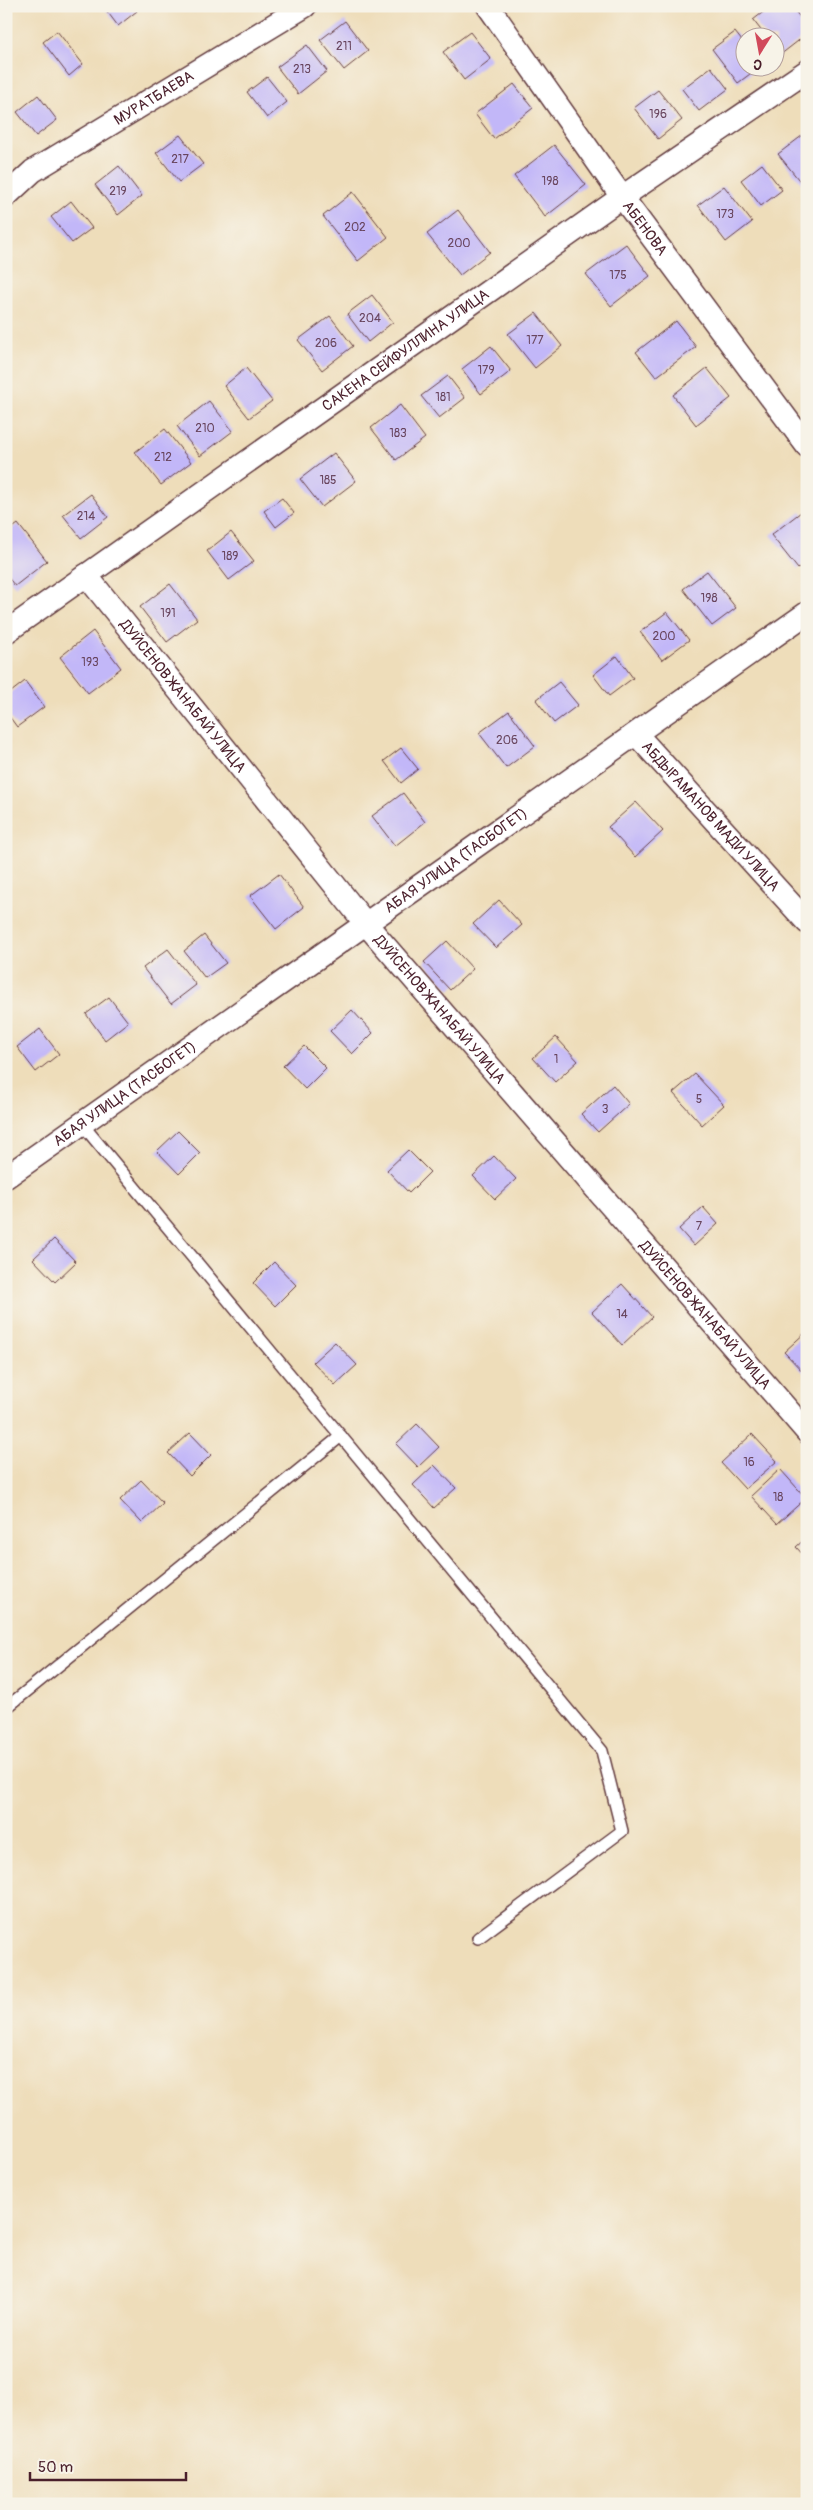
<svg xmlns="http://www.w3.org/2000/svg" width="813" height="2510" viewBox="0 0 813 2510" font-family="Pangolin,sans-serif">
	<style>
		.building { fill: #c2b7f8 }
		.lines { fill: none; stroke-linecap: round; stroke-linejoin: round }
		.lane-casing { stroke: #633c40; stroke-width: 14 }
		.street-casing { stroke: #633c40; stroke-width: 25 }
		.lane { stroke: #fff; stroke-width: 11 }
		.street { stroke: #fff; stroke-width: 22 }
		.labels { text-anchor: middle; dominant-baseline: central; stroke-width: 4.5; stroke-linejoin: round; paint-order: stroke }
		.number-label { font-size: 12px; fill: #68455e }
		.street-label { font-size: 15px; fill: #4a1f2b; stroke: #f7f3e8 }
	</style>
	<rect width="100%" height="100%" fill="#f7f3e8"/>
	<filter id="ink" filterUnits="userSpaceOnUse"><feTurbulence type="fractalNoise" baseFrequency=".02" numOctaves="2"/><feDisplacementMap in="SourceGraphic" scale="10" xChannelSelector="R" yChannelSelector="G"/><feConvolveMatrix kernelMatrix="1 2 1 2 8 2 1 2 1" color-interpolation-filters="sRGB"/></filter>
	<filter id="wash" filterUnits="userSpaceOnUse"><feTurbulence type="fractalNoise" baseFrequency=".0096" numOctaves="4" result="noise"/><feDisplacementMap in="SourceGraphic" scale="20" xChannelSelector="R" yChannelSelector="G"/><feGaussianBlur stdDeviation="1.12" result="paint"/><feColorMatrix in="noise" values="0 0 0 0 0 0 0 0 0 0 0 0 0 0 0 0 0 1.4 0 .05"/><feComposite in="paint" operator="in"/></filter>
	<g filter="url(#wash)">
		<rect width="100%" height="100%" fill="#eeddba"/>
		<g id="blocks">
			<!-- building -->
			<g class="building">
				<path d="M103,6h30l4,5 -19,15z"/>
				<path d="M771,6h20l16,20v8l-27,21 -4,-6v-11h-9l-14,-18z"/>
				<path d="M345,21l23,30 -24,19 -24,-30z"/>
				<path d="M57,31l26,33 -14,12 -26,-34z"/>
				<path d="M470,32l21,27 -27,21 -21,-28z"/>
				<path d="M735,32l11,14v22h12l-20,15 -26,-34z"/>
				<path d="M307,45l20,26 -29,23 -21,-27z"/>
				<path d="M711,67l17,22 -29,22 -17,-22z"/>
				<path d="M267,77l20,25 -20,16 -20,-26z"/>
				<path d="M514,84l19,24 -39,31 -19,-25z"/>
				<path d="M658,90l24,30 -24,19 -24,-31z"/>
				<path d="M38,95l19,25 -21,16 -19,-24z"/>
				<path d="M807,132v58l-29,-36z"/>
				<path d="M180,135l23,29 -24,18 -23,-29z"/>
				<path d="M554,145l32,40 -41,32 -31,-41z"/>
				<path d="M762,164l20,26 -21,16 -20,-26z"/>
				<path d="M119,166l23,30 -24,19 -23,-30z"/>
				<path d="M724,186l28,36 -26,20 -28,-37z"/>
				<path d="M353,192l35,45 -30,24 -35,-45z"/>
				<path d="M71,201l21,27 -20,15 -21,-26z"/>
				<path d="M458,210l32,42 -30,23 -33,-41z"/>
				<path d="M626,244l24,32 -39,30 -25,-32z"/>
				<path d="M372,295l21,27 -25,20 -21,-28z"/>
				<path d="M536,313l26,33 -27,22 -27,-34z"/>
				<path d="M330,316l23,30 -31,24 -24,-30z"/>
				<path d="M676,321l20,26 -40,30 -20,-25z"/>
				<path d="M491,346l20,25 -30,23 -19,-25z"/>
				<path d="M246,368l26,33 -23,17 -25,-32z"/>
				<path d="M707,368l24,30 -35,27 -23,-30z"/>
				<path d="M448,376l17,22 -26,20 -18,-22z"/>
				<path d="M209,401l24,30 -33,25 -23,-30z"/>
				<path d="M400,405l25,33 -29,22 -25,-32z"/>
				<path d="M165,429l26,33 -30,23 -26,-33z"/>
				<path d="M334,453l22,28 -34,26 -22,-28z"/>
				<path d="M91,494l17,23 -27,21 -18,-23z"/>
				<path d="M282,498l12,15 -18,14 -12,-16z"/>
				<path d="M801,512l6,7v43l-9,7 -27,-34z"/>
				<path d="M18,524l29,37 -32,25 -9,-11v-42z"/>
				<path d="M231,532l23,29 -25,19 -22,-29z"/>
				<path d="M707,571l29,37 -24,18 -29,-37z"/>
				<path d="M170,584l27,35 -30,23 -27,-35z"/>
				<path d="M667,612l22,28 -27,20 -22,-28z"/>
				<path d="M93,631l28,37 -33,25 -28,-36z"/>
				<path d="M617,656l16,22 -24,18 -16,-21z"/>
				<path d="M25,681l19,26 -27,20 -11,-15v-16z"/>
				<path d="M559,682l19,23 -24,18 -18,-23z"/>
				<path d="M509,711l26,35 -29,22 -27,-35z"/>
				<path d="M401,748l17,21 -17,14 -17,-22z"/>
				<path d="M403,793l22,29 -30,24 -23,-30z"/>
				<path d="M636,802l27,29 -28,26 -27,-30z"/>
				<path d="M279,874l25,33 -28,22 -26,-33z"/>
				<path d="M499,900l23,25 -26,23 -23,-24z"/>
				<path d="M204,935l22,28 -21,15 -21,-27z"/>
				<path d="M447,941l26,28 -23,21 -26,-28z"/>
				<path d="M168,949l28,36 -25,19 -28,-36z"/>
				<path d="M109,997l19,25 -23,18 -19,-26z"/>
				<path d="M352,1010l21,23 -21,21 -22,-23z"/>
				<path d="M40,1029l19,25 -23,18 -19,-25z"/>
				<path d="M556,1037l22,24 -23,21 -22,-24z"/>
				<path d="M304,1046l22,22 -21,21 -22,-23z"/>
				<path d="M695,1074l29,31 -22,20 -29,-32z"/>
				<path d="M613,1085l16,19 -31,28 -17,-18z"/>
				<path d="M178,1131l22,22 -21,21 -22,-23z"/>
				<path d="M408,1150l22,22 -21,21 -22,-23z"/>
				<path d="M494,1156l22,23 -21,20 -22,-23z"/>
				<path d="M703,1207l15,17 -24,22 -15,-17z"/>
				<path d="M54,1239l22,23 -21,20 -22,-23z"/>
				<path d="M274,1262l22,23 -21,21 -22,-23z"/>
				<path d="M622,1284l30,33 -30,28 -30,-33z"/>
				<path d="M807,1331v45l-23,-24z"/>
				<path d="M335,1342l22,23 -22,20 -22,-23z"/>
				<path d="M417,1424l22,23 -21,20 -22,-23z"/>
				<path d="M190,1433l21,22 -21,21 -22,-23z"/>
				<path d="M752,1434l25,27 -32,28 -24,-26z"/>
				<path d="M434,1465l22,23 -22,20 -21,-23z"/>
				<path d="M780,1469l26,29 -29,26 -26,-28z"/>
				<path d="M141,1480l22,23 -21,20 -22,-23z"/>
				<path d="M807,1537v22l-11,-12z"/>
			</g>
		</g>
	</g>
	<g filter="url(#ink)">
		<use href="#blocks" fill-opacity="0" stroke="#633c40" stroke-width="1"/>
		<g class="lines">
			<!-- lane casing -->
			<g class="lane-casing">
				<g id="lane">
					<path d="M82,1124l520,627 20,80 -144,107"/>
					<path d="M6,1708l335,-272"/>
				</g>
			</g>
			<!-- street casing -->
			<g class="street-casing">
				<g id="street">
					<path id="s1" d="M488,6l134,191 185,249"/>
					<path id="s2" d="M6,196l27,-25 272,-165"/>
					<path id="s3" d="M86,575l280,349 441,508"/>
					<path id="s4" d="M6,632l616,-435 185,-126"/>
					<path id="s5" d="M636,734l171,188"/>
					<path id="s6" d="M6,1177l801,-564"/>
				</g>
			</g>
			<!-- lane -->
			<use href="#lane" class="lane"/>
			<!-- street -->
			<use href="#street" class="street"/>
		</g>
	</g>
	<g class="labels">
		<!-- number labels -->
		<g class="number-label">
			<text x="344" y="46">211</text>
			<text x="302" y="69">213</text>
			<text x="658" y="114">196</text>
			<text x="180" y="159">217</text>
			<text x="550" y="181">198</text>
			<text x="118" y="191">219</text>
			<text x="725" y="214">173</text>
			<text x="355" y="227">202</text>
			<text x="459" y="243">200</text>
			<text x="618" y="275">175</text>
			<text x="370" y="318">204</text>
			<text x="535" y="340">177</text>
			<text x="326" y="343">206</text>
			<text x="486" y="370">179</text>
			<text x="443" y="397">181</text>
			<text x="205" y="428">210</text>
			<text x="398" y="433">183</text>
			<text x="163" y="457">212</text>
			<text x="328" y="480">185</text>
			<text x="86" y="516">214</text>
			<text x="230" y="556">189</text>
			<text x="709" y="598">198</text>
			<text x="168" y="613">191</text>
			<text x="664" y="636">200</text>
			<text x="90" y="662">193</text>
			<text x="507" y="740">206</text>
			<text x="556" y="1059">1</text>
			<text x="699" y="1099">5</text>
			<text x="605" y="1109">3</text>
			<text x="699" y="1226">7</text>
			<text x="622" y="1314">14</text>
			<text x="749" y="1462">16</text>
			<text x="778" y="1497">18</text>
		</g>
		<!-- street labels -->
		<g class="street-label">
			<text stroke="none"><textPath href="#s2" startOffset="178">МУРАТБАЕВА</textPath></text>
			<text stroke="none"><textPath href="#s1" startOffset="272">АБЕНОВА</textPath></text>
			<text stroke="none"><textPath href="#s4" startOffset="489">САКЕНА СЕЙФУЛЛИНА УЛИЦА</textPath></text>
			<text stroke="none"><textPath href="#s3" startOffset="155">ДУЙСЕНОВ ЖАНАБАЙ УЛИЦА</textPath></text>
			<text stroke="none"><textPath href="#s5" startOffset="111">АБДЫРАМАНОВ МАДИ УЛИЦА</textPath></text>
			<text stroke="none"><textPath href="#s6" startOffset="550">АБАЯ УЛИЦА (ТАСБОГЕТ)</textPath></text>
			<text stroke="none"><textPath href="#s3" startOffset="560">ДУЙСЕНОВ ЖАНАБАЙ УЛИЦА</textPath></text>
			<text stroke="none"><textPath href="#s6" startOffset="145">АБАЯ УЛИЦА (ТАСБОГЕТ)</textPath></text>
			<text stroke="none"><textPath href="#s3" startOffset="965">ДУЙСЕНОВ ЖАНАБАЙ УЛИЦА</textPath></text>
		</g>
	</g>
	<!-- margin -->
	<rect width="813" height="2510" fill="none" stroke="#f7f3e8" stroke-width="25"/>
	<!-- north arrow -->
	<g transform="translate(760 52) rotate(191)"><circle r="24" fill="#f7f3e8" stroke="#b29e9c"/>
	<path d="M0-4L9 19L0 12L-9 19Z" fill="#d1495b"/>
	<text y="-8" font-size="14" font-weight="bold" text-anchor="middle" fill="#4a1f2b">С</text>
	</g>
	<!-- scale -->
	<path d="M30 2472v8h156v-8" fill="none" stroke="#4a1f2b" stroke-width="2.5"/>
	<text x="38" y="2472" font-size="15" fill="#4a1f2b" stroke="#f7f3e8" stroke-width="4" paint-order="stroke">50 m</text>
</svg>
